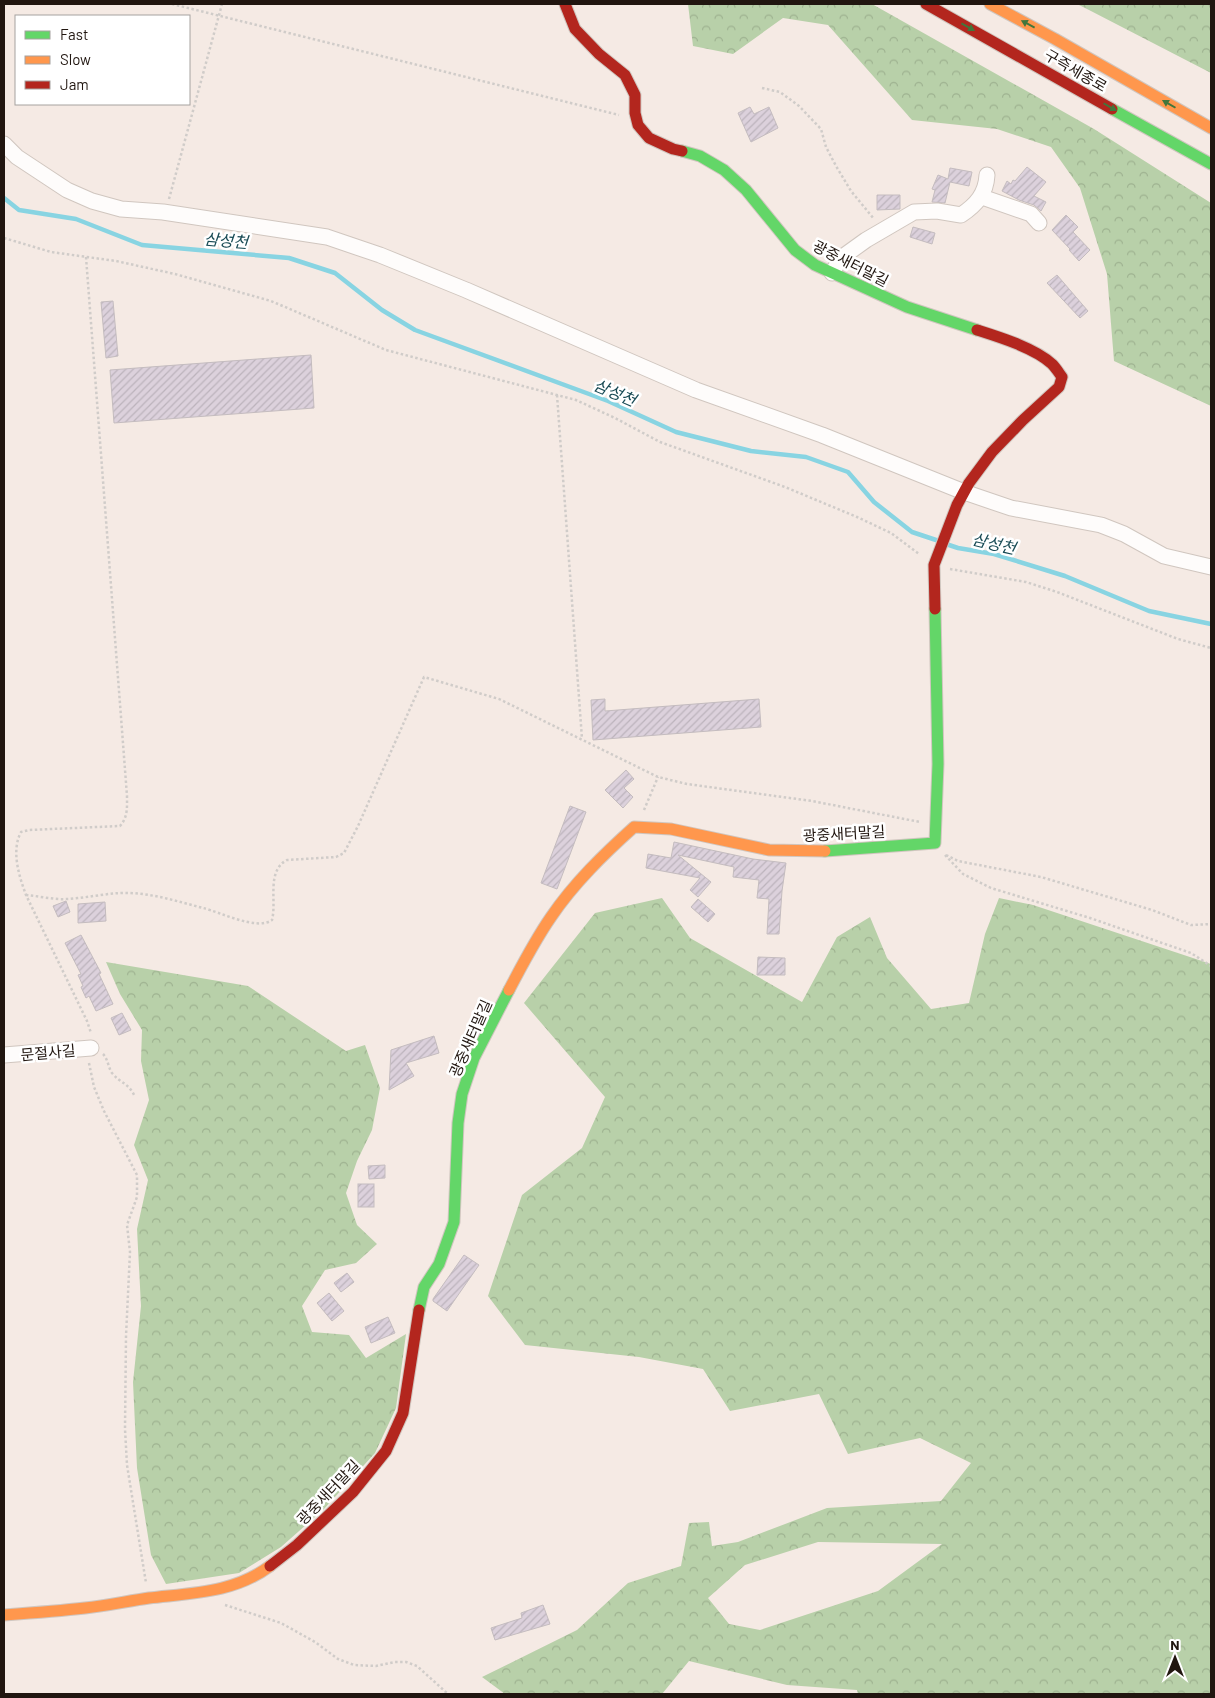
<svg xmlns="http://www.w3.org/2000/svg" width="1215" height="1698" viewBox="0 0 1215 1698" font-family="Barlow,'Noto Sans KR',sans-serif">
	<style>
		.forest { fill: url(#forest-crowns); fill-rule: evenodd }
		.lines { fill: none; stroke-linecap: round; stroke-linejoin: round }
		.stream { stroke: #88d4e2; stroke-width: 4.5 }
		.building { fill: url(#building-hatch); stroke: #c4bcbf }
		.street-casing { stroke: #d0c6bf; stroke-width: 17 }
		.fast-casing { stroke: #d0c6bf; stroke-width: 13 }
		.slow-casing { stroke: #d0c6bf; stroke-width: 13 }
		.jam-casing { stroke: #d0c6bf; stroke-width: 13 }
		.path { stroke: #d0ccc9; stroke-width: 2.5; stroke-dasharray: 2.5 2.5; stroke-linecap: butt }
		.street { stroke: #fefcfb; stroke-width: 15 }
		.fast { stroke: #63d668; stroke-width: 11 }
		.slow { stroke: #ff974d; stroke-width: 11 }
		.jam { stroke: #b3261e; stroke-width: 11 }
		.oneway { fill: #42763c }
		.labels { text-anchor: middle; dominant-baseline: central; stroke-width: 5; stroke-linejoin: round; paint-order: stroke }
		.street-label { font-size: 15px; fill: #211610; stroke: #fff }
		.water-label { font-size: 16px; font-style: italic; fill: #184a54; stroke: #fff }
	</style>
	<defs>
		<pattern id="forest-crowns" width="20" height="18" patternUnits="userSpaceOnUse" patternTransform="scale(1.25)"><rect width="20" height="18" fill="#b8d0a9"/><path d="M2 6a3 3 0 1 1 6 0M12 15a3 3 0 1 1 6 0" fill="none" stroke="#9eb290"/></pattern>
		<pattern id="building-hatch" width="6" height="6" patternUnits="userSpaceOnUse" patternTransform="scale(1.25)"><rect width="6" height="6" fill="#dcd1dc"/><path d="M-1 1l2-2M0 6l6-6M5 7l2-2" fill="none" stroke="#bcb3bc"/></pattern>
	</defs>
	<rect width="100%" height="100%" fill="#f5eae4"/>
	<!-- forest -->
	<g class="forest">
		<path d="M688,4h184l222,125 117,74v203l-97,-45 -7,-87 -27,-86 -29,-41 -54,-18 -85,-9 -84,-95 -45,-7 -50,36 -40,-8z"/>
		<path d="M1077,4h134v69l-122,-63z"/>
		<path d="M662,898l28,40 112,64 35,-65 33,-20 17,41 44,51 38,-6 16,-69 14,-36 34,7 178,59v730h-353l-1,-4 -70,-5 -98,-24 -27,33h-157l-23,-17 95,-47 51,-47 53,-17 8,-43 20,-1 3,24 26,-4 89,-34 114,-7 30,-38 -51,-25 -72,16 -29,-60 -89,17 -27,-42 -64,-12 -114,-12 -37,-49 34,-101 60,-47 23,-51 -81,-94 71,-90zM818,1542l124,2 -64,47 -118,39 -31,-6 -21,-26 37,-33z"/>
		<path d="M106,962l142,24 98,65 19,-6 15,43 -8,42 -15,31 -11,32 11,32 20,19 -21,19 -31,7 -23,36 10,26 37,3 17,23 40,-24 -10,74 -21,45 -51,56 -43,38 -42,26 -73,11 -15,-29 -14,-87 -4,-86 8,-76 -4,-77 11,-49 -14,-35 15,-45 -8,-39 1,-31 -22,-36z"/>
	</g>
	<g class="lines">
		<!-- stream -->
		<g class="stream">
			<path d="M4,198l15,12 57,9 66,26 147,13 46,15 47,37 33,20 193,71 68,31 75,19 55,6 42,15 26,30 38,30 24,8"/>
			<path d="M946,544l12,4 36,6 71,22 84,35 62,13"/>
		</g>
	</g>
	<!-- building -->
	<g class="building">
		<path d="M750,107l4,7 15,-7 9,21 -27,14 -13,-29z"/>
		<path d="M1027,167l19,15 -12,14 12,6 -5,9 -7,-6 -15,-5 -17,-9 5,-10 4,3 2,-4 2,1z"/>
		<path d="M950,168l22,4 -3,14 -19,-4 -5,21 -13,-1 3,-12 -3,-1 6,-14 10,4z"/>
		<path d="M877,195h23v14l-23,1z"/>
		<path d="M1066,215l12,12 -5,5 17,18 -11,11 -10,-11 1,-1 -18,-19z"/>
		<path d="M913,227l22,6 -3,11 -22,-7z"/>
		<path d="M1057,275l31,36 -8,7 -33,-35z"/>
		<path d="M113,301l5,55 -12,2 -5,-56z"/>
		<path d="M311,355l3,53 -200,15 -4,-53z"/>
		<path d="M605,699v12l154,-12 2,28 -168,13 -2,-40z"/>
		<path d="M626,770l8,9 -10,9 9,9 -10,11 -18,-18z"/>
		<path d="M570,806l16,6 -29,77 -16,-6z"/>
		<path d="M674,842l79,17 33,4 -4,28 -3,43h-12l2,-35 -12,-1 2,-18 -26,-3 1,-10 -56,-12 33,27 -13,15 -8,-7 10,-12 -54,-10 2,-14 23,4z"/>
		<path d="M698,899l17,15 -7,8 -17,-15z"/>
		<path d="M66,901l4,11 -12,5 -5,-11z"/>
		<path d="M105,902l1,19 -28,2v-19z"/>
		<path d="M81,935l20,38 -2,1 14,30 -17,7 -7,-15 -3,2 -5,-11 2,-1 -5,-11 3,-1 -16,-31z"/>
		<path d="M758,957l27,1v17h-28z"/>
		<path d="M122,1013l9,17 -12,5 -8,-17z"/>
		<path d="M434,1036l5,17 -33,10 8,13 -25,14 2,-40z"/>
		<path d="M385,1165v13l-16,1 -1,-13z"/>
		<rect x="358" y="1184" width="16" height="23"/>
		<path d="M464,1255l15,10 -32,46 -14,-10v-2z"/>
		<path d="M347,1273l7,9 -13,10 -7,-9z"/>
		<path d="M329,1293l15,18 -12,10 -15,-18z"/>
		<path d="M388,1317l7,16 -24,10 -6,-16z"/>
		<path d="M543,1605l7,19 -55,16 -4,-12 31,-10 -1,-5z"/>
	</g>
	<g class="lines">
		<!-- street casing -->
		<g class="street-casing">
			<g id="street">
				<path d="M4,144l13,13 50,33 25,11 29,8 42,3 164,25 53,18 86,35 230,100 126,45 142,57 47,16 90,17 23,9 40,22 47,11"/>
				<path d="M982,197l49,17 8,9"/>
				<path d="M832,273l9,-15 25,-18 48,-28 23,-1 24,4c15,-10 25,-21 26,-40"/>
				<path d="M4,1055l87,-7"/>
			</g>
		</g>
		<!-- fast casing -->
		<g class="fast-casing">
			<g id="fast">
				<path d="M1112,109l99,55"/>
				<path d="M682,151l18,5 24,14 22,20 49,60 20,15 92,42 70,23"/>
				<path d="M825,851l110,-8 3,-79 -3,-155"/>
				<path d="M419,1310l5,-23 15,-23 15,-42 4,-99 4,-29 12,-36 35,-68"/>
			</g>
		</g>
		<!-- slow casing -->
		<g class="slow-casing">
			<g id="slow">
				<path d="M990,4l65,35 156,89"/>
				<path d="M509,990c13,-25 26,-50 42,-73 23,-34 53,-63 83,-90l37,2 98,21 56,1"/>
				<path d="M4,1615c27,-2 54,-4 81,-7 21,-2 43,-7 64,-10 43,-5 85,-5 121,-32"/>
			</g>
		</g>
		<!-- jam casing -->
		<g class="jam-casing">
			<g id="jam">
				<path d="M565,4l10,25 24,25 26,21 10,20v18l3,12 11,13 24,11 9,2"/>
				<path d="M926,4l186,105"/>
				<path d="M935,609l-1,-44 23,-60 12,-22 23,-31 31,-32 36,-33 3,-10c-3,-4 -6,-9 -10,-13 -17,-16 -53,-27 -75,-34"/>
				<path d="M270,1566l27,-21 56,-53 33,-41 17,-38 16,-103"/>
			</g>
		</g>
		<!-- path -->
		<g class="path">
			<path d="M172,4l447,111"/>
			<path d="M762,88l18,4 19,14 22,23 5,18 10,19 15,25 23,28"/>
			<path d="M169,199l53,-195"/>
			<path d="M4,238l47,14 65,9 59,13 96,27 115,49 190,50 39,18 45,24 125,45 72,30 34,16 28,21"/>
			<path d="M86,257l41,539c0,11 1,21 -7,30l-91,4 -8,2c-10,19 -2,44 5,63l61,126 4,12"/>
			<path d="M557,395l25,344"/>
			<path d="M950,569l76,13 31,10 121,47 33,9"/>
			<path d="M644,810l14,-33"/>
			<path d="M945,855l18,19 28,14 99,30 101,35 20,13"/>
			<path d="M946,855l12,6 83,16 111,33 39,15 20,-1"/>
			<path d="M26,895c13,1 28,5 41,4 18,-1 36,-5 53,-6 29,-1 56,8 83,15 17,4 54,23 69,12 5,-19 -6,-49 15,-60l49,-3 8,-4 14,-27 66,-149 75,22 159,78 29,7 125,17 108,21"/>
			<path d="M103,1054c5,5 5,13 9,19 8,10 17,10 23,24"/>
			<path d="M89,1063l5,24 10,24 33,64v22l-10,28 3,27 -4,84 -1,93 2,36 19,118"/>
			<path d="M225,1605l56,18 34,19 23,17 16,6 22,1 19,-4h11l11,4 31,28"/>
		</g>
		<!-- street -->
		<use href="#street" class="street"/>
		<!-- fast -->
		<use href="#fast" class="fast"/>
		<!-- slow -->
		<use href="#slow" class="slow"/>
		<!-- jam -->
		<use href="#jam" class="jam"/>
	</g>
	<!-- one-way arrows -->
	<defs><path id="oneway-solid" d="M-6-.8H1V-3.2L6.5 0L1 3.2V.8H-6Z" transform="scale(1.25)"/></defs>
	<g class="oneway">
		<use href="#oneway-solid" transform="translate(1028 24) rotate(-152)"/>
		<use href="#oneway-solid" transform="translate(968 27) rotate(29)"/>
		<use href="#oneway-solid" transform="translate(1169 104) rotate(-150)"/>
		<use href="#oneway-solid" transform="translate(1110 107) rotate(30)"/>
	</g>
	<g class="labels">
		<!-- street labels -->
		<g class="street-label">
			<text transform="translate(1076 70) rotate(30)">구즉세종로</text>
			<text transform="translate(851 263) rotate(27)">광중새터말길</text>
			<text transform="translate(844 833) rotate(-3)">광중새터말길</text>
			<text transform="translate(470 1038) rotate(-66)">광중새터말길</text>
			<text transform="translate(48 1052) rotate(-5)">문절사길</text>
			<text transform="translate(328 1492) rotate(-46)">광중새터말길</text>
		</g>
		<!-- water labels -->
		<g class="water-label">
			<text transform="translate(226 240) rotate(5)">삼성천</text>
			<text transform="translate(615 392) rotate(23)">삼성천</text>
			<text transform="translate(994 543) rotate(13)">삼성천</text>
		</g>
	</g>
	<!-- border -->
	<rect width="1215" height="1698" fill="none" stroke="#211610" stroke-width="10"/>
	<!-- legend -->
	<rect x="15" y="15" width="175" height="90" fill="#ffffff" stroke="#a6a29f"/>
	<rect x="25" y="31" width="25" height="8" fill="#63d668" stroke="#a6a29f"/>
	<text x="60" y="40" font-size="15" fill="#211610">Fast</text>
	<rect x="25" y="56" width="25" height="8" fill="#ff974d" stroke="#a6a29f"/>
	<text x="60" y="65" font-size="15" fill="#211610">Slow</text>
	<rect x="25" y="81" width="25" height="8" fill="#b3261e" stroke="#a6a29f"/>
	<text x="60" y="90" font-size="15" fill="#211610">Jam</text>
	<!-- north arrow -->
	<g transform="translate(1175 1658)" stroke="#ffffff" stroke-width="4" paint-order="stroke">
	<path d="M0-4L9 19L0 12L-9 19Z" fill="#211610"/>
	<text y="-8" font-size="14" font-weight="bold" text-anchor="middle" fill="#211610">N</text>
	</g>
</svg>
